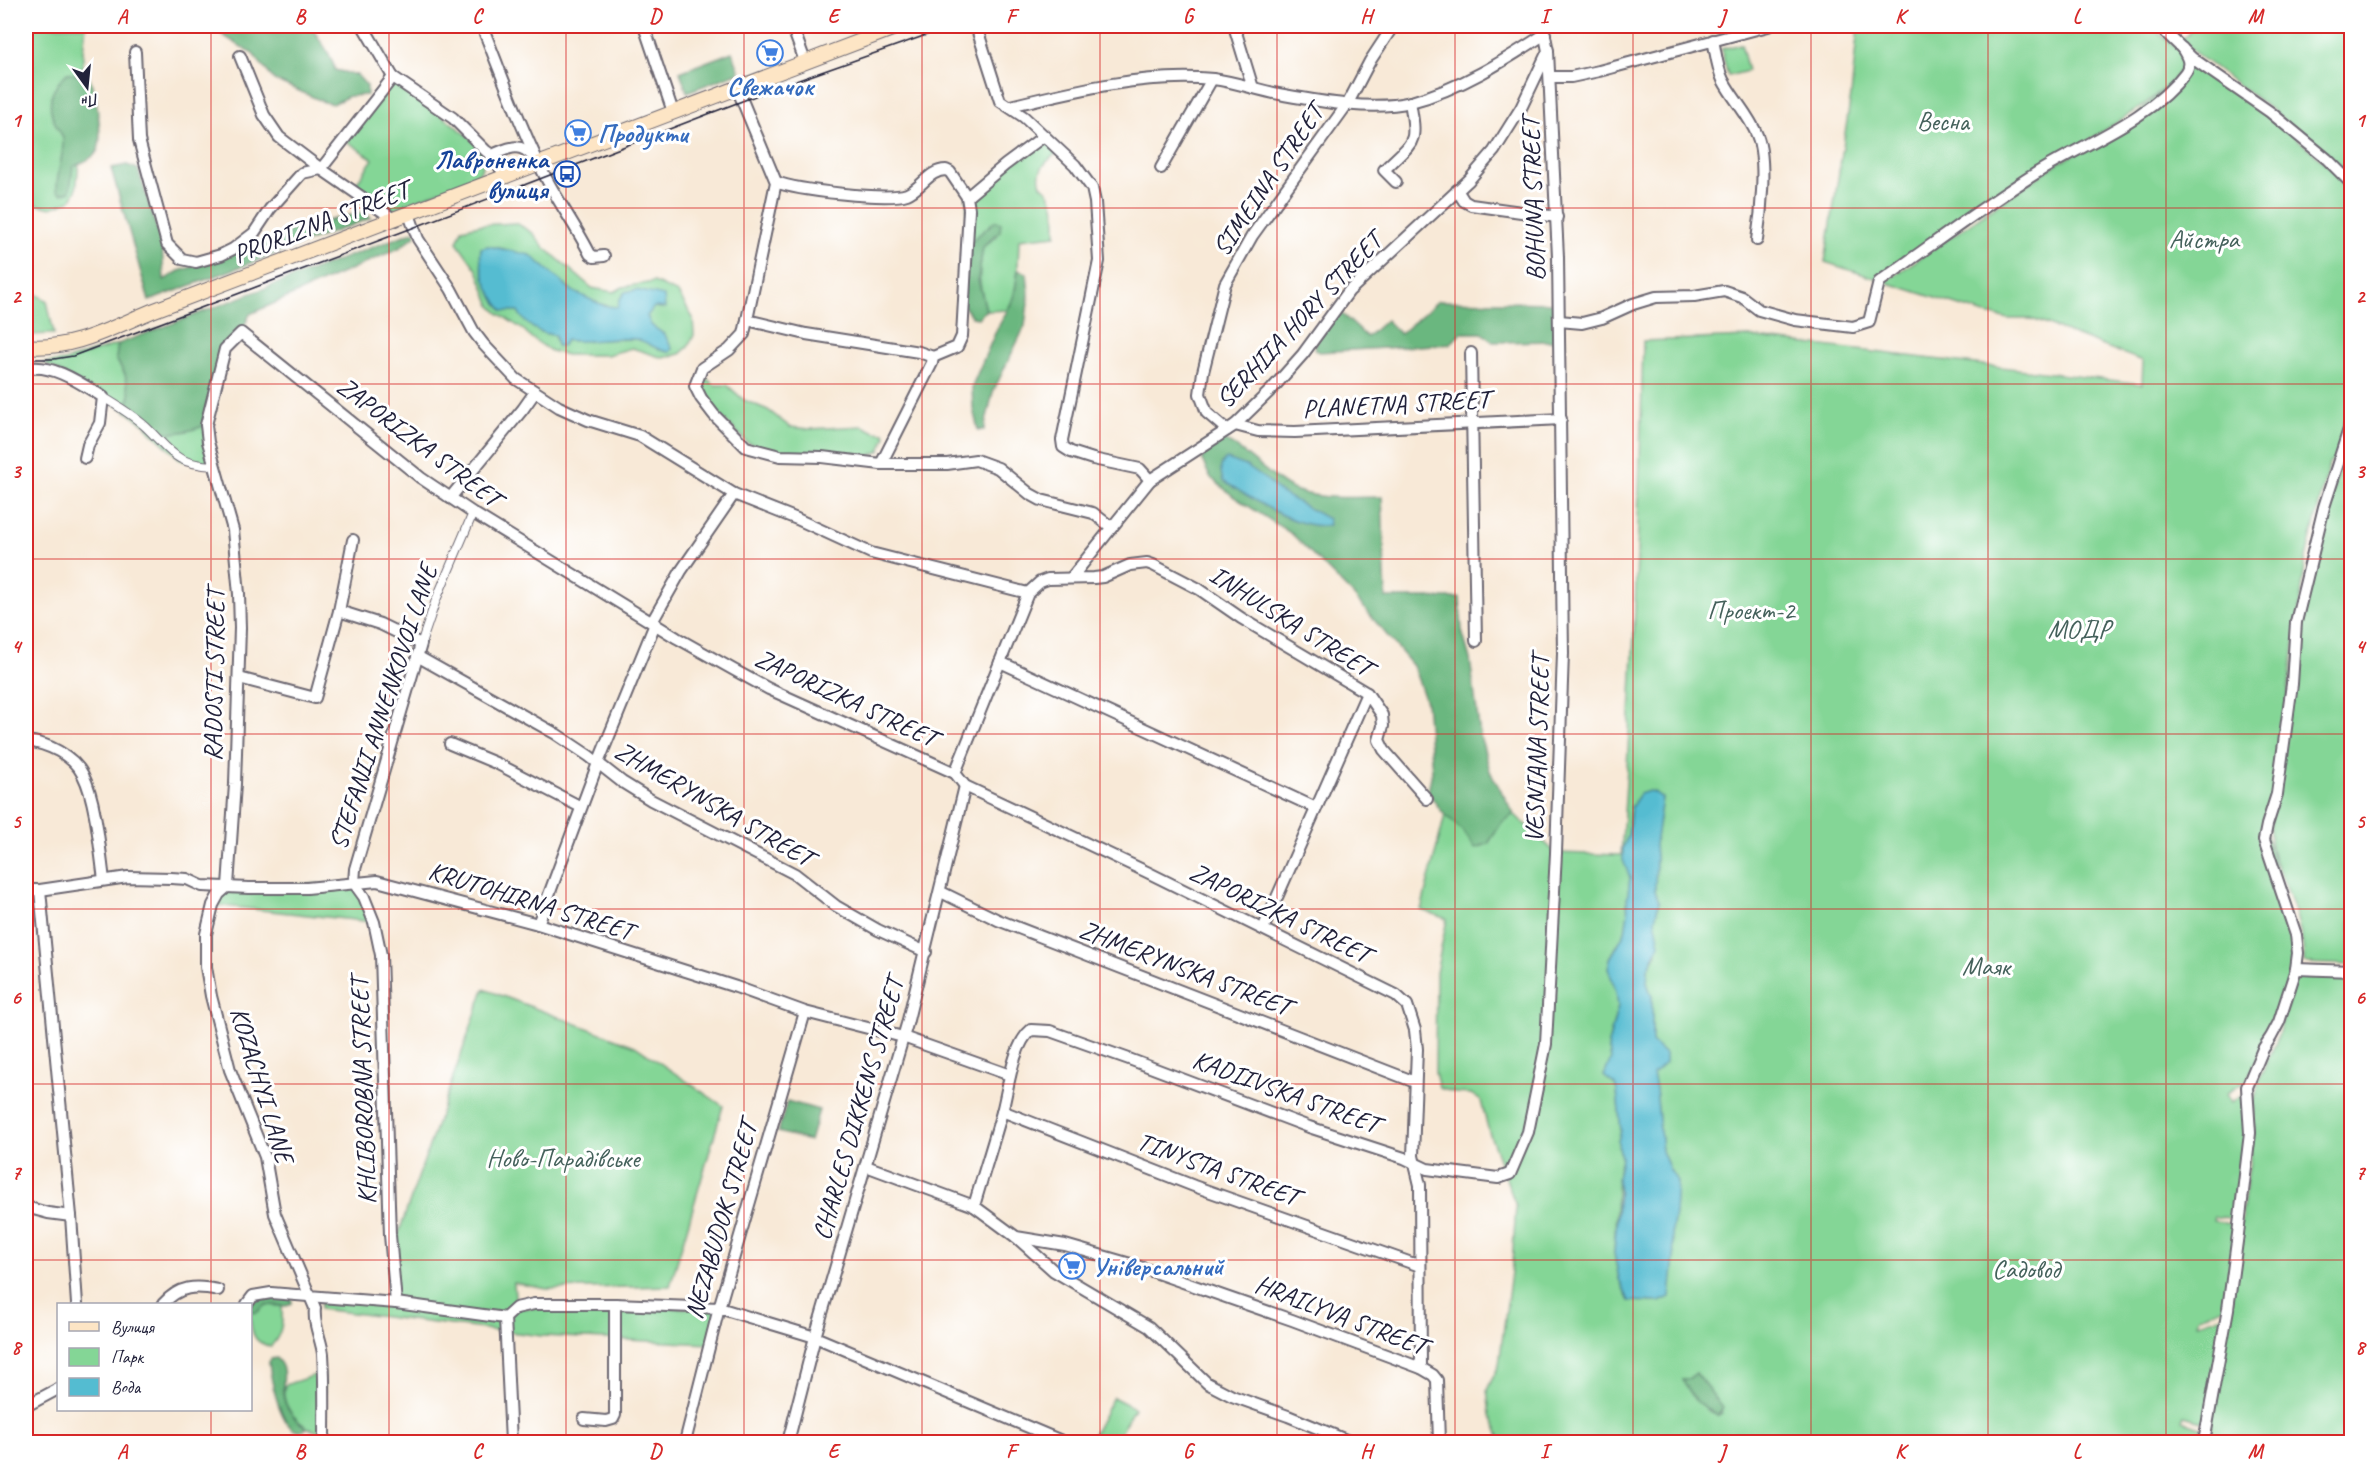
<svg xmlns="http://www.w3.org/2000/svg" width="2377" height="1468" viewBox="0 0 2377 1468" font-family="Caveat,sans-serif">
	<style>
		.green { fill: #84d696; stroke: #537c68; stroke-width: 1.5; fill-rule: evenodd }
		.forest { fill: #6bb77f; stroke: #466c5d; stroke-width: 1.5 }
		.water { fill: #54bcd1; stroke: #3b6f86; stroke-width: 1.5 }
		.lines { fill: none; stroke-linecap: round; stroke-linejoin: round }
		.pedestrian-casing { stroke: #6d6872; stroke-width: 10 }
		.minor-casing { stroke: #6d6872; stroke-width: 14 }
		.secondary-casing { stroke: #6d6872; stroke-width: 16 }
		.pedestrian { stroke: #fff; stroke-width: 8 }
		.minor { stroke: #fff; stroke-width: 10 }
		.secondary { stroke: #fde5c5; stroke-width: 14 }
		.tram { stroke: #22223b; stroke-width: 1.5 }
		.grid { fill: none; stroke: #d62828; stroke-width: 1.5; stroke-opacity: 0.55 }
		.labels { text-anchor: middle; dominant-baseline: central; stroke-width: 6; stroke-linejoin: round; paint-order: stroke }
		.shop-label { font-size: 26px; font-weight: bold; fill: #366cbe; stroke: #fff; text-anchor: start }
		.park-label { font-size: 26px; fill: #44615b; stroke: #fff }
		.transit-label { font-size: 26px; font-weight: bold; fill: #164399; stroke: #fff; text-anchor: end }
		.street-label { font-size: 26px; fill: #22223b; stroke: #fff }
		.neatline { fill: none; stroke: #d62828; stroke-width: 2 }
		.grid-label { font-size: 20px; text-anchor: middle; font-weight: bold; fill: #d62828 }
	</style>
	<rect width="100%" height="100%" fill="#fff"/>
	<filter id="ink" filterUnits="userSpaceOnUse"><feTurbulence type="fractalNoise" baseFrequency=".0167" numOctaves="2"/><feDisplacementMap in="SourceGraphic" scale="12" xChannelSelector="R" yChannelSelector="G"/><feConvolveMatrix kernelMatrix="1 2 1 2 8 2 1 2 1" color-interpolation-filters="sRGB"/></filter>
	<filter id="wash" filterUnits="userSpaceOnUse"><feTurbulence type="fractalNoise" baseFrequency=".008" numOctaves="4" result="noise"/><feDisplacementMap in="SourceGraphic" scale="24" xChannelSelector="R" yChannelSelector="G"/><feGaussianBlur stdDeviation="1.35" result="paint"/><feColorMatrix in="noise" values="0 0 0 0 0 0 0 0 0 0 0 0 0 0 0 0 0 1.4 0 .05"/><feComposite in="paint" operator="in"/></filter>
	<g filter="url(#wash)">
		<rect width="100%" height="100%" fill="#f8e9d7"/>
		<!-- green -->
		<g class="green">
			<path d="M26,26h60l-3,25v67l-7,73 -6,10 -19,7 -25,-6z"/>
			<path d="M1858,26h292l31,26 4,13 -18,21 -22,18 -268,175 -52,-17 26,-167z"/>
			<path d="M2196,26h155v150l-79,-66 -90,-67 1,-5z"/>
			<path d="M1741,44l7,27 -20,5 -7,-27z"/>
			<path d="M2193,62c56,39 111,77 158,126l1,197 -5,43 -10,29 -8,7 -23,94 -32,236 -11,30 30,113 -1,34 -19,54 -27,56 -20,13 5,9 13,-9 3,41 -11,83 -22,-1 -1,4 24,4 -12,82 -27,10 -1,6 27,-8 -19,107 -21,-6 -2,5 21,7 -3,14h-697l-13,-27 -3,-25 12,-25 13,-101 4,-58 -27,-74 -8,-31 -10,-7 -16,-1 -16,-5 -4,-15 1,-100 11,-54 -26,-9 24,-95c13,8 22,20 30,33l27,-26 12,-8 42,39 65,2c13,-171 18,-342 22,-514l106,-4 393,47 1,-23 -111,-42h-23l-27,-6 -97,-31 175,-120 62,-33zM1649,791l5,1 8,6 -7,47 1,13 -1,33 4,11 -4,18 2,33 -9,16 -1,14 5,14v45l13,12 -12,20 3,15 6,62 8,19 7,11 -2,32 -3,19 2,25 -4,39 -11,6 -30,-1 -10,-22 -5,-26 4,-83 3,-12 -3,-17 3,-10 -4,-40 -1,-6 -12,-9 7,-17 -3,-15 10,-38 -2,-15 -8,-23 2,-10 15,-26 3,-19 -1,-12 3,-23 -7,-30 5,-13 2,-22zM1696,1373l26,40 -4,3 -11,-6 -24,-30h4z"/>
			<path d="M393,77l89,70c1,10 3,21 -5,29l-85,34 -37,-25 18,-26 -28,-19z"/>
			<path d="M1044,136l15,15c-11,10 -24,17 -18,34 16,12 15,32 15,50l-37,4c-1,24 0,49 -11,71l-19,1 -3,-1c-8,-30 -8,-33 -3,-63l14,-11 -2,-15 -28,24v-48z"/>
			<path d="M516,223l17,10 11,14 48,41 22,4 9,-5 31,-5 24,11 15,25 1,17 -6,12 -8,7 -17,4 -31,-10 -25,7h-40l-16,-4 -21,-14 -5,-6 -27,-18 -7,-7 -14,-36 -20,-28 5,-13 17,-4zM488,246c17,2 39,9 53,19 5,3 9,9 14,13 17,15 40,27 63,30l7,-16 11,-2 27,6 -1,12 -9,-1 -6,9 4,9 14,10 7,14 -35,-10 -81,2 -2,-6c-13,0 -30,-12 -36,-24l-3,-1c-16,-19 -38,-36 -34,-62z"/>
			<path d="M26,288l21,13 7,33 -28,1z"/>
			<path d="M118,344l-2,15 9,15 5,21 -4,16 -82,-48 20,-2z"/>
			<path d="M703,376l12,9h12l17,15 24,10 22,17 19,2 54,-3 12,6 10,1 1,3 -6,15 -14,6 -79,-4 -39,-10 -43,-42 -6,-17z"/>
			<path d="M206,425l8,41 -33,-6 -35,-33z"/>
			<path d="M2351,434v531l-47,-2c0,-23 -7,-47 -15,-69 -10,-25 -21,-39 -19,-67 20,-132 34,-268 81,-393z"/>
			<path d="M354,883l20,39 -161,-17 15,-19z"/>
			<path d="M2304,974l47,1v467h-143l46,-309v-31l7,-27 15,-33 19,-64z"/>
			<path d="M484,989l151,57 88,60 -53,180 -123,3 -33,-6 2,25h203l-9,36 -168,-8 -222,-27 1,-6 9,-5 66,5 -6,-68 7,3z"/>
			<path d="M266,1305l16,1c1,16 0,29 -11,40 -21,-2 -20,-20 -21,-36l8,2 4,-6z"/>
			<path d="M324,1372v60c-21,0 -46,-25 -39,-47z"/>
			<path d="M1113,1397l21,11 -19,34h-18l-6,-3z"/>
		</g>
		<!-- forest -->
		<g class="forest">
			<path d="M208,26h103c9,15 20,27 24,44l22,5 10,11v9l-18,1 -16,8 -9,-2 -50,-22 -21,-26z"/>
			<path d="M732,52l8,20 -53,20 -7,-20z"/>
			<path d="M67,73l22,4c7,15 15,61 8,75 -4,7 -17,11 -24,15l-3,24 -8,3 -5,-3c-1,-18 7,-34 6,-52 -1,-5 -6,-11 -8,-16 -10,-21 -3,-35 12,-50z"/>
			<path d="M127,165l11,4 24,76 2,35 15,-9 64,-20 53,-23 68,-16 7,6 -222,83 -38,-133z"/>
			<path d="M995,221l6,2 -1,8 -17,16 -5,32 8,31 -8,8 -6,-1 -9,-12 4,-60z"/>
			<path d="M415,231l1,4 -17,13 -149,66 -9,19 -16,16 -19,76c-35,14 -52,9 -80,-14l4,-16 -5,-21 -9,-15 2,-15z"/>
			<path d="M1018,270l9,3 2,22 -4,31 -32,66 -9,38h-6l-5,-21 -1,-23 24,-55 18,-33z"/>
			<path d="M1438,301l121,2v38l-66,1 -11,-9h-22l-9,11 -132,8 -4,-2 1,-8 24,-30 27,25 19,-17 14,14z"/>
			<path d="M1222,440c14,2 50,39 68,48 27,13 62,9 92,9l4,101h74l2,33 8,28 10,76 10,36 24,43 -12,8 -14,22 -13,4c-8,-13 -17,-23 -29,-32 -7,-6 -12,-16 -18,-24l4,-21 -6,-69 -13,-36 -60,-71 -61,-61 -58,-37 -24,-20 -8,-17 6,-11z"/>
			<path d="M787,1101l32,9 -9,31 -32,-9z"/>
			<path d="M272,1296l20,2v5l-5,3 -21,-1 -10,8 -5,-2 -1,-6 6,-5z"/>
			<path d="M276,1358c12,11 6,22 7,35 1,14 13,28 24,35 -23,19 -37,-50 -38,-66l2,-3z"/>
			<path d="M1696,1373l27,35 -5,8 -22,-15 -14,-21h5z"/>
		</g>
		<!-- water -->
		<g class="water">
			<path d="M488,246l42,9 44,37 31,14 13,1 1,-7 6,-8 11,-2 28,6 1,12 -11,-1 -7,9 4,9 14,10 7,14 -2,3c-13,0 -23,-12 -36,-13 -23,-2 -45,5 -68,1l-4,6h-5l-2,-11c-16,-1 -30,-10 -37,-24h-15c-14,-17 -25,-41 -22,-63z"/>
			<path d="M1227,459l19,7 22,15 13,12 47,26 1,6c-32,6 -78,-28 -106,-44 -2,-9 -5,-17 4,-22z"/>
			<path d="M1649,791l5,1 8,6 -7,47 1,13 -1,33 4,11 -4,18 5,24 -12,25 -1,14 5,14v45l13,12v9l-12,11 3,15 6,62 8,19 7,11 -2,32 -3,19 2,25 -4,40 -11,5 -30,-1 -10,-22 -5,-26 5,-63 -2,-12 4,-20 -3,-17 3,-10 -4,-40 -2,-6 -11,-9 7,-17 -3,-15 10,-38 -2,-15 -8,-23 2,-9 15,-27 3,-19 -1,-12 3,-23 -7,-18v-12l5,-13 3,-28 9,-13z"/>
		</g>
	</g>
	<g filter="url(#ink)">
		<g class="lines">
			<!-- pedestrian casing -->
			<g class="pedestrian-casing">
				<g id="pedestrian">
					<path d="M103,397c15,9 30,18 43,30 26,25 28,37 68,39"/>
					<path d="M421,644l15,-44 37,-87"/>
				</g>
			</g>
			<!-- minor casing -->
			<g class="minor-casing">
				<g id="minor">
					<path d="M363,26l30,51 60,41 33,33 6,4c17,-7 28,-14 41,2"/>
					<path d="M482,26c20,49 38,101 62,148 14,28 32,52 46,80l4,3 10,-1"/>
					<path d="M644,26l29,86"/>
					<path d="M792,26l13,35"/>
					<path d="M976,26l24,75 24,16 51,48 17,23 3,14 4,59 -37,179 1,7 8,5 22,7 47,10 10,11"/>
					<path d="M1234,26l19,62"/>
					<path d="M2159,26l33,32 78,54 57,47 25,25"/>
					<path d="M1713,40c3,13 4,28 10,40 10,19 26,35 34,55 10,24 4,80 0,105"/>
					<path d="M135,52l4,88 28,104 15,15 14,3 25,-7 12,-6 21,-16 16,-24 32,-36 19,-4 72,-92"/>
					<path d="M240,56l24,59 15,22 42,32 74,51"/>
					<path d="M1551,77h20l28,-6 169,-45"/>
					<path d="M737,88l39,94 -32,152 -15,16 -27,18 -7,18 6,12 13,17 32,32 34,9 42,1 59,7h66l29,-4 22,8 32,26 11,6 52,13 18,14"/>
					<path d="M1010,106c66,-16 135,-33 203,-27 24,3 47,12 71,16 38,7 90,16 127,7 49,-13 93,-41 134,-68"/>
					<path d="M492,155l14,22"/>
					<path d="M1161,168l51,-89"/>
					<path d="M776,182c20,8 111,19 131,12 15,-6 22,-24 39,-24l4,2 17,25 2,12 -7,127 -5,11 -24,10"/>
					<path d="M1396,182l-12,-12c30,-30 34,-24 26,-68"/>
					<path d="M1457,190l7,11 7,4 86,12"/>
					<path d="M967,197l38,-32 39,-29"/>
					<path d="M409,214l9,25 33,50 23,43 10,13 32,34 43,28 29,13 52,16 94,58 63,25 74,34 157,40"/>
					<path d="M747,320l59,14 113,18 14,5 -1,6 -51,101"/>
					<path d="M1559,321l23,2 20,-5 31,-14 23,-7 38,-1 30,-5 18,6 17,13 36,10 58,7 16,-5 10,-40c53,-37 104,-76 159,-110 47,-29 113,-53 147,-99 7,-9 2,-17 -3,-25"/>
					<path d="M1471,353l5,288"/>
					<path d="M26,369c25,-7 56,15 77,28l-3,26 -12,22 -3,13"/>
					<path d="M1235,425l23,6 37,1 266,-13"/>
					<path d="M1227,430l-20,-17 -7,-19 3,-22 22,-88 27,-48 96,-133 22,-42 23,-35"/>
					<path d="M450,498l73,-89 12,-17"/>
					<path d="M1072,577l78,-97 85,-55 37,-36 31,-35 46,-63 120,-111 25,-29 27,-43 27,-57 -5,-25"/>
					<path d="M339,611l41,13 41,20 -66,225 -1,14 10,14 10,25 7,33 9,280 6,68"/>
					<path d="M652,622l29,-51 53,-77"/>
					<path d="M417,656l139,78 33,22 33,26 29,18 144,74 41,32 42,24 48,22"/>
					<path d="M1000,662l316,146"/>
					<path d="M239,678l76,20 24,-87 14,-71"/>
					<path d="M26,741c21,2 47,14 57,34 13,25 17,76 21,105"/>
					<path d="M450,744l48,20 83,43"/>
					<path d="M955,773l73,-180 12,-11 8,-3 46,-1 9,-1 27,-12 17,-2 6,2 46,24 42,29 126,75 15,22 1,11 -4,14 5,10 43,49"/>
					<path d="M26,890h14l88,-13 43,1 16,1 15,7 47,2h58l70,-7 161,43 198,63 69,25 98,25 107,38"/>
					<path d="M40,890l31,326 6,88"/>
					<path d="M941,892l57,28 417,162"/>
					<path d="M538,924l60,-161 57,-139"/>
					<path d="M1263,929l104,-236"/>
					<path d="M2296,969l56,2"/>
					<path d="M1002,1111l192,75 226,80"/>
					<path d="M866,1166l108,40 42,31 49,8 69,20 158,55 129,48 12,7 4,5 2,62"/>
					<path d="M974,1206c9,-31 19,-62 28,-94 6,-22 11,-68 29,-82l19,1 79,28 180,68 95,31 23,11 71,9 12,-4 18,-42 18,-88 10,-191 7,-200 -5,-396 -10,-206"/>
					<path d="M26,1207l22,6 23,3"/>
					<path d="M1016,1237l38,34 95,56 58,56 25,13 56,20 63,26"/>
					<path d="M163,1304c16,-18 32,-19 55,-14"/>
					<path d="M247,1304l6,-8 18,-3 125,10 109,15"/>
					<path d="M505,1318l11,-10 18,-4h81l104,4 96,29 249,105"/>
					<path d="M505,1318l6,124"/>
					<path d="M26,1406l32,-17"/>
					<path d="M584,1419l22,2 7,-2 2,-4v-111"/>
					<path d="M324,1442c0,-29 1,-58 -1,-88 -2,-16 -10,-29 -8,-46l-40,-94 -10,-57 -35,-87 -19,-74 -5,-29v-33l7,-29 6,-11 9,-8 7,-102 5,-156 -1,-34 -6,-64 -25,-88 -2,-17 19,-76 16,-16 180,145 52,35 204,125 57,32 35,19 186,84 10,13 182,86 249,123 11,10 8,25 2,19 -4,107 7,29 1,183"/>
					<path d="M685,1442l34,-134 86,-296"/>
					<path d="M788,1442l27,-105 92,-313 58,-238"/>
					<path d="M2204,1442l24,-133 10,-75 12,-101 -3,-46 16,-38 8,-12 8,-15 17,-53 2,-16 -2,-18 -32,-95 3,-15 10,-31 15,-110 4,-62 28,-115 25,-78 3,-18"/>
				</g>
			</g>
			<!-- secondary casing -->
			<g class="secondary-casing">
				<path id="secondary" d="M26,346c45,5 85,-18 126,-35l748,-285"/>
			</g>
			<!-- pedestrian -->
			<use href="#pedestrian" class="pedestrian"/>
			<!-- minor -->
			<use href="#minor" class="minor"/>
			<!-- secondary -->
			<use href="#secondary" class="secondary"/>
			<!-- tram -->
			<path class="tram" d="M26,359h28l19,-3 342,-129 361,-139 176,-62"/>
		</g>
	</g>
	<!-- grid -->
	<path class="grid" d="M211,26v1278M389,26v1416M566,26v1416M744,26v1416M922,26v1416M1100,26v1416M1277,26v1416M1455,26v1416M1633,26v1416M1811,26v1416M1988,26v1416M2166,26v1416M26,208h2326M26,384h2326M26,559h2326M26,734h2326M26,909h2326M26,1084h2326M26,1260h2326M211,1410v32"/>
	<!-- icons -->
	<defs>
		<g id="supermarket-ring" transform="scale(1.35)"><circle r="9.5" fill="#fff" stroke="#3f7fe0" stroke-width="1.5"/><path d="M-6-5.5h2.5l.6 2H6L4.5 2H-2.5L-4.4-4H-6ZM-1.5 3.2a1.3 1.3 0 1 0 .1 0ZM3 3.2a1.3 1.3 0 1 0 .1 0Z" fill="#3f7fe0"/></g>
		<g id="bus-ring" transform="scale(1.35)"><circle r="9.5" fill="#fff" stroke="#1a4fb4" stroke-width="1.5"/><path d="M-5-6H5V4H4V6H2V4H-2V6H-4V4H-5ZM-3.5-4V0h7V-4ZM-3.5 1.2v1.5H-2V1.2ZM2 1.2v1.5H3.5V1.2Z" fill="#1a4fb4"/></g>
	</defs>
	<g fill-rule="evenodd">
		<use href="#supermarket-ring" x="770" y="53"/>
		<use href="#supermarket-ring" x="578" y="133"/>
		<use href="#bus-ring" x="567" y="174"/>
		<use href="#supermarket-ring" x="1072" y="1266"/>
	</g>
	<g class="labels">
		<!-- shop labels -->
		<g class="shop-label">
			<text x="770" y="86" text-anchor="middle">Свежачок</text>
			<text x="598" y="133">Продукти</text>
			<text x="1092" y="1266">Універсальний</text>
		</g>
		<!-- park labels -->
		<g class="park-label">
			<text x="1943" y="121">Весна</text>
			<text x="2204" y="239">Айстра</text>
			<text x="1751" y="610">Проект-2</text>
			<text x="2079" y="629">МОДР</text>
			<text x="1986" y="966">Маяк</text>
			<text x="563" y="1158">Ново-Парадівське</text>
			<text x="2026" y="1269">Садовод</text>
		</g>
		<!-- transit labels -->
		<g class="transit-label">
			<text x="548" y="159">Лавроненка<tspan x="548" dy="30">вулиця</tspan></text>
		</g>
		<!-- street labels -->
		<g class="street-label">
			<text transform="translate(1268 180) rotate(-56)">SIMEINA STREET</text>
			<text transform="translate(1533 199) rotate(-92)">BOHUNA STREET</text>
			<text transform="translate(321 222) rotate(-21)">PRORIZNA STREET</text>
			<text transform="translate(1299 320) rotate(-47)">SERHIIA HORY STREET</text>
			<text transform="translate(1396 404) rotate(-3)">PLANETNA STREET</text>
			<text transform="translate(419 442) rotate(37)">ZAPORIZKA STREET</text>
			<text transform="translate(1291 621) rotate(32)">INHULSKA STREET</text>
			<text transform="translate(214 675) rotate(-89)">RADOSTI STREET</text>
			<text transform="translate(846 698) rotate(25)">ZAPORIZKA STREET</text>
			<text transform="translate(383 707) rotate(-72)">STEFANII ANNENKOVOI LANE</text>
			<text transform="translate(1537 749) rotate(-88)">VESNIANA STREET</text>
			<text transform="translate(714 804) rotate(30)">ZHMERYNSKA STREET</text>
			<text transform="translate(531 901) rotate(17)">KRUTOHIRNA STREET</text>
			<text transform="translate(1280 913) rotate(26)">ZAPORIZKA STREET</text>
			<text transform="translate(1185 968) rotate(21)">ZHMERYNSKA STREET</text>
			<text transform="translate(262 1085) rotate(73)">KOZACHYI LANE</text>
			<text transform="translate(363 1091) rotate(-92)">KHLIBOROBNA STREET</text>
			<text transform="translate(1286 1092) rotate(20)">KADIIVSKA STREET</text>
			<text transform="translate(858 1109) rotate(-74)">CHARLES DIKKENS STREET</text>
			<text transform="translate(1218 1169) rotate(20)">TINYSTA STREET</text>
			<text transform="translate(721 1220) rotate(-74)">NEZABUDOK STREET</text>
			<text transform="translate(1341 1315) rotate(21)">HRAILYVA STREET</text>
		</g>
	</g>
	<!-- margin -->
	<rect width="2377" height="1468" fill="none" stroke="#fff" stroke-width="66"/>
	<!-- legend -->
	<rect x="57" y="1303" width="195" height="108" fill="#ffffff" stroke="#a7a7b1" stroke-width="1.5"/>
	<rect x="69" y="1322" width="30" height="9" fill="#fde5c5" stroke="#a7a7b1" stroke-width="1.5"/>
	<text x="111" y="1333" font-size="18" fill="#22223b">Вулиця</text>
	<rect x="69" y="1348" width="30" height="18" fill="#84d696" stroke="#a7a7b1" stroke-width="1.5"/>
	<text x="111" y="1363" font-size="18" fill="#22223b">Парк</text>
	<rect x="69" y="1378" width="30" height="18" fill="#54bcd1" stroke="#a7a7b1" stroke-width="1.5"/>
	<text x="111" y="1393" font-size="18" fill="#22223b">Вода</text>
	<!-- north arrow -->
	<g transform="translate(87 87) rotate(165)" stroke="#ffffff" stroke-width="4.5" paint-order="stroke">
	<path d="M0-4.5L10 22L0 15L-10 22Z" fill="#22223b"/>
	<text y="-9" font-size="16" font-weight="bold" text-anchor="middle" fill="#22223b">Пн</text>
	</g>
	<rect x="33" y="33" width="2311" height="1402" class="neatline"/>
	<g class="grid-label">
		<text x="122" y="23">A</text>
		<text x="300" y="23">B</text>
		<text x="477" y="23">C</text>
		<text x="655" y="23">D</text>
		<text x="833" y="23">E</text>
		<text x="1011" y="23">F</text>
		<text x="1188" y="23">G</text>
		<text x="1366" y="23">H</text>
		<text x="1544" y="23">I</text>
		<text x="1722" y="23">J</text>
		<text x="1900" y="23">K</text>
		<text x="2077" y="23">L</text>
		<text x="2255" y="23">M</text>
		<text x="16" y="127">1</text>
		<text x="2360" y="127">1</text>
		<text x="16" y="303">2</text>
		<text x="2360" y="303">2</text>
		<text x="16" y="478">3</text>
		<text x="2360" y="478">3</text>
		<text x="16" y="653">4</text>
		<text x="2360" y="653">4</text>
		<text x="16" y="828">5</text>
		<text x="2360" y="828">5</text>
		<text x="16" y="1004">6</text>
		<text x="2360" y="1004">6</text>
		<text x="16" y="1179">7</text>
		<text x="2360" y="1179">7</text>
		<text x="16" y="1354">8</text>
		<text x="2360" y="1354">8</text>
		<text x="122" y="1458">A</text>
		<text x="300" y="1458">B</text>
		<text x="477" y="1458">C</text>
		<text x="655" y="1458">D</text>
		<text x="833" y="1458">E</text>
		<text x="1011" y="1458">F</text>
		<text x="1188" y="1458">G</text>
		<text x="1366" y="1458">H</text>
		<text x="1544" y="1458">I</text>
		<text x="1722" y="1458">J</text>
		<text x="1900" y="1458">K</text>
		<text x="2077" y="1458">L</text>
		<text x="2255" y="1458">M</text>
	</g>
</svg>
